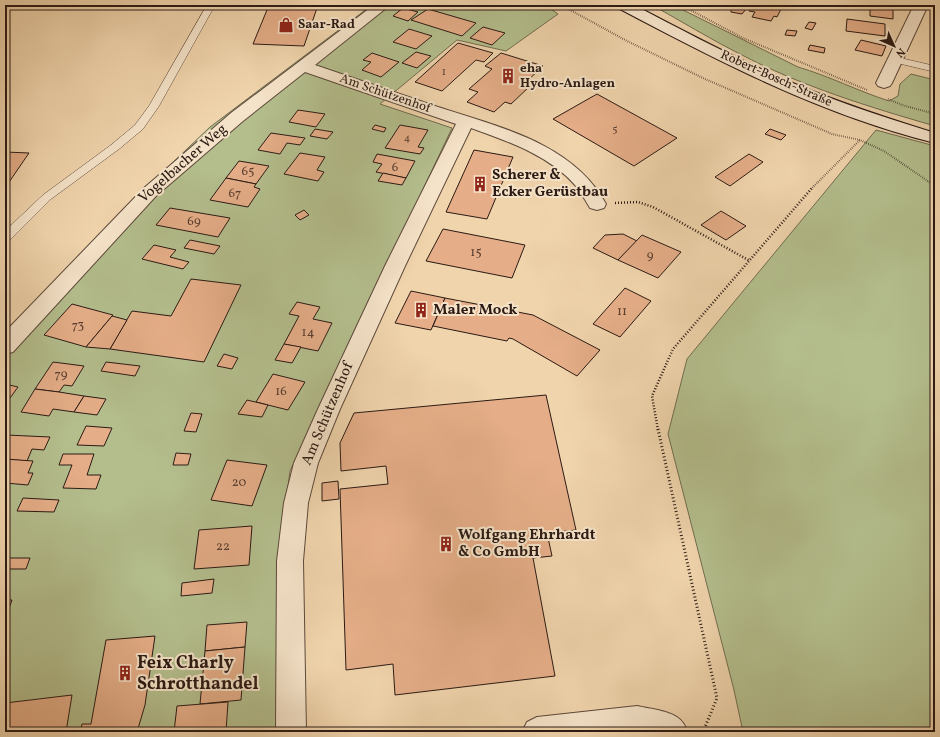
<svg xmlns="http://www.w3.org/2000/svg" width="940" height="737" viewBox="0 0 940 737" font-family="Vollkorn,serif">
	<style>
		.green { fill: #b4be8d; stroke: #706c50 }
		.building { fill: #e5ae88; stroke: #2b1a14 }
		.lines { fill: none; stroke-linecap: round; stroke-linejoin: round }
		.lane-casing { stroke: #5c483a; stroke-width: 1 }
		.street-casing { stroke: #5c483a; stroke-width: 2 }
		.secondary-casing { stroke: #2b1a14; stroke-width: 2 }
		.path-far2 { stroke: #2b1a14; stroke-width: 2; stroke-dasharray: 0.5 1.5; stroke-linecap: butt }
		.path-far1 { stroke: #2b1a14; stroke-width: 2.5; stroke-dasharray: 1 2; stroke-linecap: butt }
		.path { stroke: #2b1a14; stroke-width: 3; stroke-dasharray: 1 2.5; stroke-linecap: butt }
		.lane { fill: #f5e3c9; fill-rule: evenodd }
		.street { fill: #f5e3c9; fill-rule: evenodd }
		.secondary { fill: #f5e3c9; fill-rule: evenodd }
		.labels { text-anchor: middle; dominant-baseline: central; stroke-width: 4; stroke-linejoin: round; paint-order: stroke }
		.far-number-label { font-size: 11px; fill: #5a3f31 }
		.far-poi-label { font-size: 13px; font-weight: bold; fill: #2b1a14; stroke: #f5e3c9; text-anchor: start }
		.far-street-label { font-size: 13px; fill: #2b1a14; stroke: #f5e3c9 }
		.number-label { font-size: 13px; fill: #5a3f31 }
		.street-label { font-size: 15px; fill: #2b1a14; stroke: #f5e3c9 }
		.poi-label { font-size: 15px; font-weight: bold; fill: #2b1a14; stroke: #f5e3c9; text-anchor: start }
		.near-poi-label { font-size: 18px; font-weight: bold; fill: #2b1a14; stroke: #f5e3c9; text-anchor: start }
	</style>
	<rect width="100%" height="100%" fill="#f0d4ac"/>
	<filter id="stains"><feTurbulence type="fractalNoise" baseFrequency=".005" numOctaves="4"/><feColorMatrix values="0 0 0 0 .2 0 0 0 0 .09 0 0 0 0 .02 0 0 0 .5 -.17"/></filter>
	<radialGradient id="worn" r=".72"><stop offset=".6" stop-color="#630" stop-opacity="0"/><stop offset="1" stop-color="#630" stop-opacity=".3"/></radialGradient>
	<!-- green -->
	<g class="green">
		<path d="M372,5h173l13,9 -52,37 -49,-11 -77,64 72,24 -162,343 -13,102 3,159h-275v-396l139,-146 66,-63z"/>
		<path d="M652,5h21l125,62c31,9 60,24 91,34l9,-5 2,-12 11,-10 24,6v46c-66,-19 -134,-40 -195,-72 -30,-15 -59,-33 -88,-49z"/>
		<path d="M876,130l59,16v586h-192l-9,-42 -66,-256 19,-75z"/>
	</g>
	<!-- building -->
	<g class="building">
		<path d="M269,5h49l-14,41 -51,-2z"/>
		<path d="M752,5h28l-2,3 3,1 -4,8 -3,-1 -3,5 -19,-4 3,-5 -6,-1z"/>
		<path d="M870,5l23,4v10l-23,-3z"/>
		<path d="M731,6l15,3 -4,5 -11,-2z"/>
		<path d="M403,8l15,4 -10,9 -15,-5z"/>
		<path d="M428,9l48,14 -14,13 -51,-16z"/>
		<path d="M847,19l38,5v12l-39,-5z"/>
		<path d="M809,22l7,1 -4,7 -7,-2z"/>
		<path d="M483,27l22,6 -13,12 -22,-7z"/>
		<path d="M409,29l23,7 -16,13 -23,-7z"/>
		<path d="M787,30l10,1 -2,5 -10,-1z"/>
		<path d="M861,40l25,6 -4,10 -27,-6z"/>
		<path d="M458,43l35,10 -9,9 -8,-2 -34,31 -27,-9z"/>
		<path d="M810,45l15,3 -1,5 -16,-3z"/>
		<path d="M416,52l15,4 -14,12 -15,-5z"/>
		<path d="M372,53l27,9 -18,15 -19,-7 9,-8 -8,-2z"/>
		<path d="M501,53l42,13 -19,18 6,2 -19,18 -6,-2 -11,10 -27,-10 11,-10 -9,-3 23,-20 -7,-3z"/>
		<path d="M597,94l80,44 -43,28 -81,-47z"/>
		<path d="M298,110l27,4 -9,13 -27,-5z"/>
		<path d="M375,125l11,3 -2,4 -12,-3z"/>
		<path d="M400,125l28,5 -10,17 6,1 -4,6 -35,-6z"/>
		<path d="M315,129l18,3 -6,7 -17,-3z"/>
		<path d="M770,129l16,6 -5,5 -16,-6z"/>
		<path d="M271,133l34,5 -5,7 -13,-2 -7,11 -22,-4z"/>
		<path d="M474,150l39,7 -26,62 -41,-7z"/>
		<path d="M5,152l24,1 -24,35z"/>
		<path d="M300,153l25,4 -8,13 7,2 -6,9 -34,-7z"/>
		<path d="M377,154l38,7 -9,17 -30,-6 6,-8 -9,-2z"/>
		<path d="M749,154l14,8 -33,24 -15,-9z"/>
		<path d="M239,161l30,5 -13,18 -30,-6z"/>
		<path d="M383,173l23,5 -4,7 -24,-4z"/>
		<path d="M226,178l30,6 -2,3 6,2 -12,18 -38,-7z"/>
		<path d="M170,208l60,10 -12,19 -62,-12z"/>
		<path d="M304,210l5,5 -9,5 -5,-5z"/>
		<path d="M721,211l25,15 -20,14 -25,-15z"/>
		<path d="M443,229l82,16 -13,33 -86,-17z"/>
		<path d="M623,234l14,7 -19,19 -25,-12 12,-13z"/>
		<path d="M642,235l39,17 -23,26 -40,-18z"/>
		<path d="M190,240l30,6 -6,8 -30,-6z"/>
		<path d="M154,245l22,5 -6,7 19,5 -6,7 -41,-10z"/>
		<path d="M191,279l50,6 -37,77 -94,-13 22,-38 39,5z"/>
		<path d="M625,288l26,13 -31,36 -27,-13z"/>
		<path d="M411,291l34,7 -14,32 -36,-7z"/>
		<path d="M445,298l88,17 67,35 -23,26 -64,-37 -4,-1 -2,3 -74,-15z"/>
		<path d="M297,302l23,5 -7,12 19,4 -14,28 -34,-7 15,-28 -10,-2z"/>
		<path d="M72,304l41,11 -27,32 -42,-12z"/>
		<path d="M112,316l15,4 -17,29 -24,-2z"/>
		<path d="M284,344l17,3 -9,16 -17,-3z"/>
		<path d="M224,354l14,4 -6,11 -15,-3z"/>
		<path d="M53,362l31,4 -12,20 -8,-1 -5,7 -24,-3z"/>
		<path d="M106,362l34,4 -5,10 -34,-5z"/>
		<path d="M273,374l32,8 -17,28 -32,-8z"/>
		<path d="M5,384l13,3 -13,18z"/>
		<path d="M35,389l24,3 25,4 -10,16 -21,-3 -4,7 -28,-4z"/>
		<path d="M546,395l30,135 -29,3 5,23 -19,2 22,118 -160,19 -2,-31 -47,6 -6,-181 48,-5 -2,-18 -45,5 -1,-28 14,-30z"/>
		<path d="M84,396l22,3 -9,16 -23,-3z"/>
		<path d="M247,400l21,5 -6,12 -24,-3z"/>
		<path d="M191,413l11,1 -6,18 -12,-1z"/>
		<path d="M86,426l26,2 -8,18 -27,-1z"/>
		<path d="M6,435l44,2 -6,13 -12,-1 -5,12 -22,-2z"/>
		<path d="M176,453l15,1 -3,11h-15z"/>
		<path d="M63,454h31l-7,21h14l-5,14 -33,-1 9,-23h-13z"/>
		<path d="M5,459l28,2 -5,12h5l-5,12 -23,-2z"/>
		<path d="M227,460l40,5 -15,41 -41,-6z"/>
		<path d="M338,481l1,18 -17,2v-18z"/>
		<path d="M23,498l36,2 -5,12 -37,-1z"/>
		<path d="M252,526l-3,39 -55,4 5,-39z"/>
		<path d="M5,558h25l-4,11h-21z"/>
		<path d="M214,579l-2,14 -31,3 1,-13z"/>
		<path d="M5,600h7l-7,20z"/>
		<path d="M247,622l-2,25 -40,4 2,-26z"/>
		<path d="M155,636l-10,69 -8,27h-57l2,-8h9l15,-84z"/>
		<path d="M245,647l-4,53 -41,4 5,-53z"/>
		<path d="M72,695l-6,37h-61v-29z"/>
		<path d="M228,702l-2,30h-52l3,-26z"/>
	</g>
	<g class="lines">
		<!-- lane casing -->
		<g class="lane-casing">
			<g id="lane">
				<path d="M207,5h8l-56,101 -16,23 -24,20 -68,50 -42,42 -4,1v-11l38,-36 68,-50 24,-20 14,-19z"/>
				<path d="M896,57l39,9v6l-42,-10 -2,-2 2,-2z"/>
			</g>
		</g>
		<!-- street casing -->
		<g class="street-casing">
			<g id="street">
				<path d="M374,5h16l-75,60c41,14 82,28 123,42 61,20 135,36 168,97l-2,4 -7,2 -7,-2c-5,-8 -9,-16 -15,-23 -26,-30 -68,-44 -104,-57l-66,138 -65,143 -22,54 -10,40 -5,58 3,171h-30l1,-171 7,-58 10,-40 24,-54 67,-143 71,-142 -151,-52 -62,49 -87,75 -143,156 -8,2v-22l139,-144 87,-75z"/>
				<path d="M914,5h14l-36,78 -2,3 -6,2 -6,-2 -2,-3z"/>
				<path d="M637,706c13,3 39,5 46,17 2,2 3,6 4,9h-165l5,-10 10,-5z"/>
			</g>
		</g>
		<!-- secondary casing -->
		<g class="secondary-casing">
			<path id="secondary" d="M616,5h18c46,24 91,48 138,69 53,24 108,42 163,59v10c-113,-28 -215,-81 -317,-135z"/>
		</g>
		<!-- path-far2 -->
		<g class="path-far2">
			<path d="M561,5l66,36 78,38 127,55 28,6 24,11 51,35"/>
			<path d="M681,5l62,33 124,52"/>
			<path d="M888,99l14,6 33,9"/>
			<path d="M811,189l49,-49"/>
		</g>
		<!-- path-far1 -->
		<g class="path-far1">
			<path d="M615,203l23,-1 15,5 97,54"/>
			<path d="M658,430l-6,-34 21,-47 139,-161"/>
		</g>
		<!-- path -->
		<path class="path" d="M658,429l59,269 -14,34"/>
		<!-- lane -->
		<use href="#lane" class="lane"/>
		<!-- street -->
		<use href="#street" class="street"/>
		<!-- secondary -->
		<use href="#secondary" class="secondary"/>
	</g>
	<!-- icons -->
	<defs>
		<g id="shop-bare" transform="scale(1.2)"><path d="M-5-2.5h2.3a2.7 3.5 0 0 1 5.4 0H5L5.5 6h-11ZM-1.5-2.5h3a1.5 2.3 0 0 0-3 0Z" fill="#8f2418" stroke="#f5e3c9" stroke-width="2.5" paint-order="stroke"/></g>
		<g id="building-bare" transform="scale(1.2)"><path d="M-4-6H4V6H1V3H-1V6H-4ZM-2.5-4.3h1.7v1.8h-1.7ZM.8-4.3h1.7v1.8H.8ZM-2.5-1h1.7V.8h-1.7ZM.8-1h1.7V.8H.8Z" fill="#8f2418" stroke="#f5e3c9" stroke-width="2.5" paint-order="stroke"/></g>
	</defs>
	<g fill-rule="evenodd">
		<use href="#shop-bare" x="286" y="25"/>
		<use href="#building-bare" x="508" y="76"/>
		<use href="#building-bare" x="480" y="184"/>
		<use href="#building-bare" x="421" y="310"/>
		<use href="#building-bare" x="446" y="544"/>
		<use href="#building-bare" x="125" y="673"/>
	</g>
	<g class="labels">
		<!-- far-number labels -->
		<g class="far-number-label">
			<text x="444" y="72">1</text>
			<text x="615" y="129">5</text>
			<text x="407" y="138">4</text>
		</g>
		<!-- far-poi labels -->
		<g class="far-poi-label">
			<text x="298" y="25">Saar-Rad</text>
			<text x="520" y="69">eha<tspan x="520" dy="15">Hydro-Anlagen</tspan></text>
		</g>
		<!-- far-street labels -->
		<g class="far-street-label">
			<text transform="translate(776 79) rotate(24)">Robert-Bosch-Straße</text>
			<text transform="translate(385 94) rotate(19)">Am Schützenhof</text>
		</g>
		<!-- number labels -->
		<g class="number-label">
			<text x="395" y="168">6</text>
			<text x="248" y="172">65</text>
			<text x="235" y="194">67</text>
			<text x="194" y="222">69</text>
			<text x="476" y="253">15</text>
			<text x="650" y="256">9</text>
			<text x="622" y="312">11</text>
			<text x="78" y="326">73</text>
			<text x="308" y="333">14</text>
			<text x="61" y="375">79</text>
			<text x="281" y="392">16</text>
			<text x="239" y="483">20</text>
			<text x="223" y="547">22</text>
		</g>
		<!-- street labels -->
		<g class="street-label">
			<text transform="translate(183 164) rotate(-41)">Vogelbacher Weg</text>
			<text transform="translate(328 414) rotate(-67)">Am Schützenhof</text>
		</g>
		<!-- poi labels -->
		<g class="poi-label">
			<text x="492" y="175">Scherer &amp;<tspan x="492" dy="17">Ecker Gerüstbau</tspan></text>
			<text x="433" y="310">Maler Mock</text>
			<text x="458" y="535">Wolfgang Ehrhardt<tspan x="458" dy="17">&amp; Co GmbH</tspan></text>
		</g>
		<!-- near-poi labels -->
		<g class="near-poi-label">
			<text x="137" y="663">Feix Charly<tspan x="137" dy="21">Schrotthandel</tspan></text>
		</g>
	</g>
	<!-- margin -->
	<rect width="940" height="737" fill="none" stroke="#f0d4ac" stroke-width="20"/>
	<rect x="6" y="6" width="928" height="725" fill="none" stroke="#2b1a14" stroke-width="2"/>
	<rect x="10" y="10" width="920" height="717" fill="none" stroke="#2b1a14"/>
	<!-- north arrow -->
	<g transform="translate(894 46) rotate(135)" stroke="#f5e3c9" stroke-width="3" paint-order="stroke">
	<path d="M0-3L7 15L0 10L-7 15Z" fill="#2b1a14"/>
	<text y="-6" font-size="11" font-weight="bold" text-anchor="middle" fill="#2b1a14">N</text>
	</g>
	<rect width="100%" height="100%" filter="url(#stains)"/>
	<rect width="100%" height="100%" fill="url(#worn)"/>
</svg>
